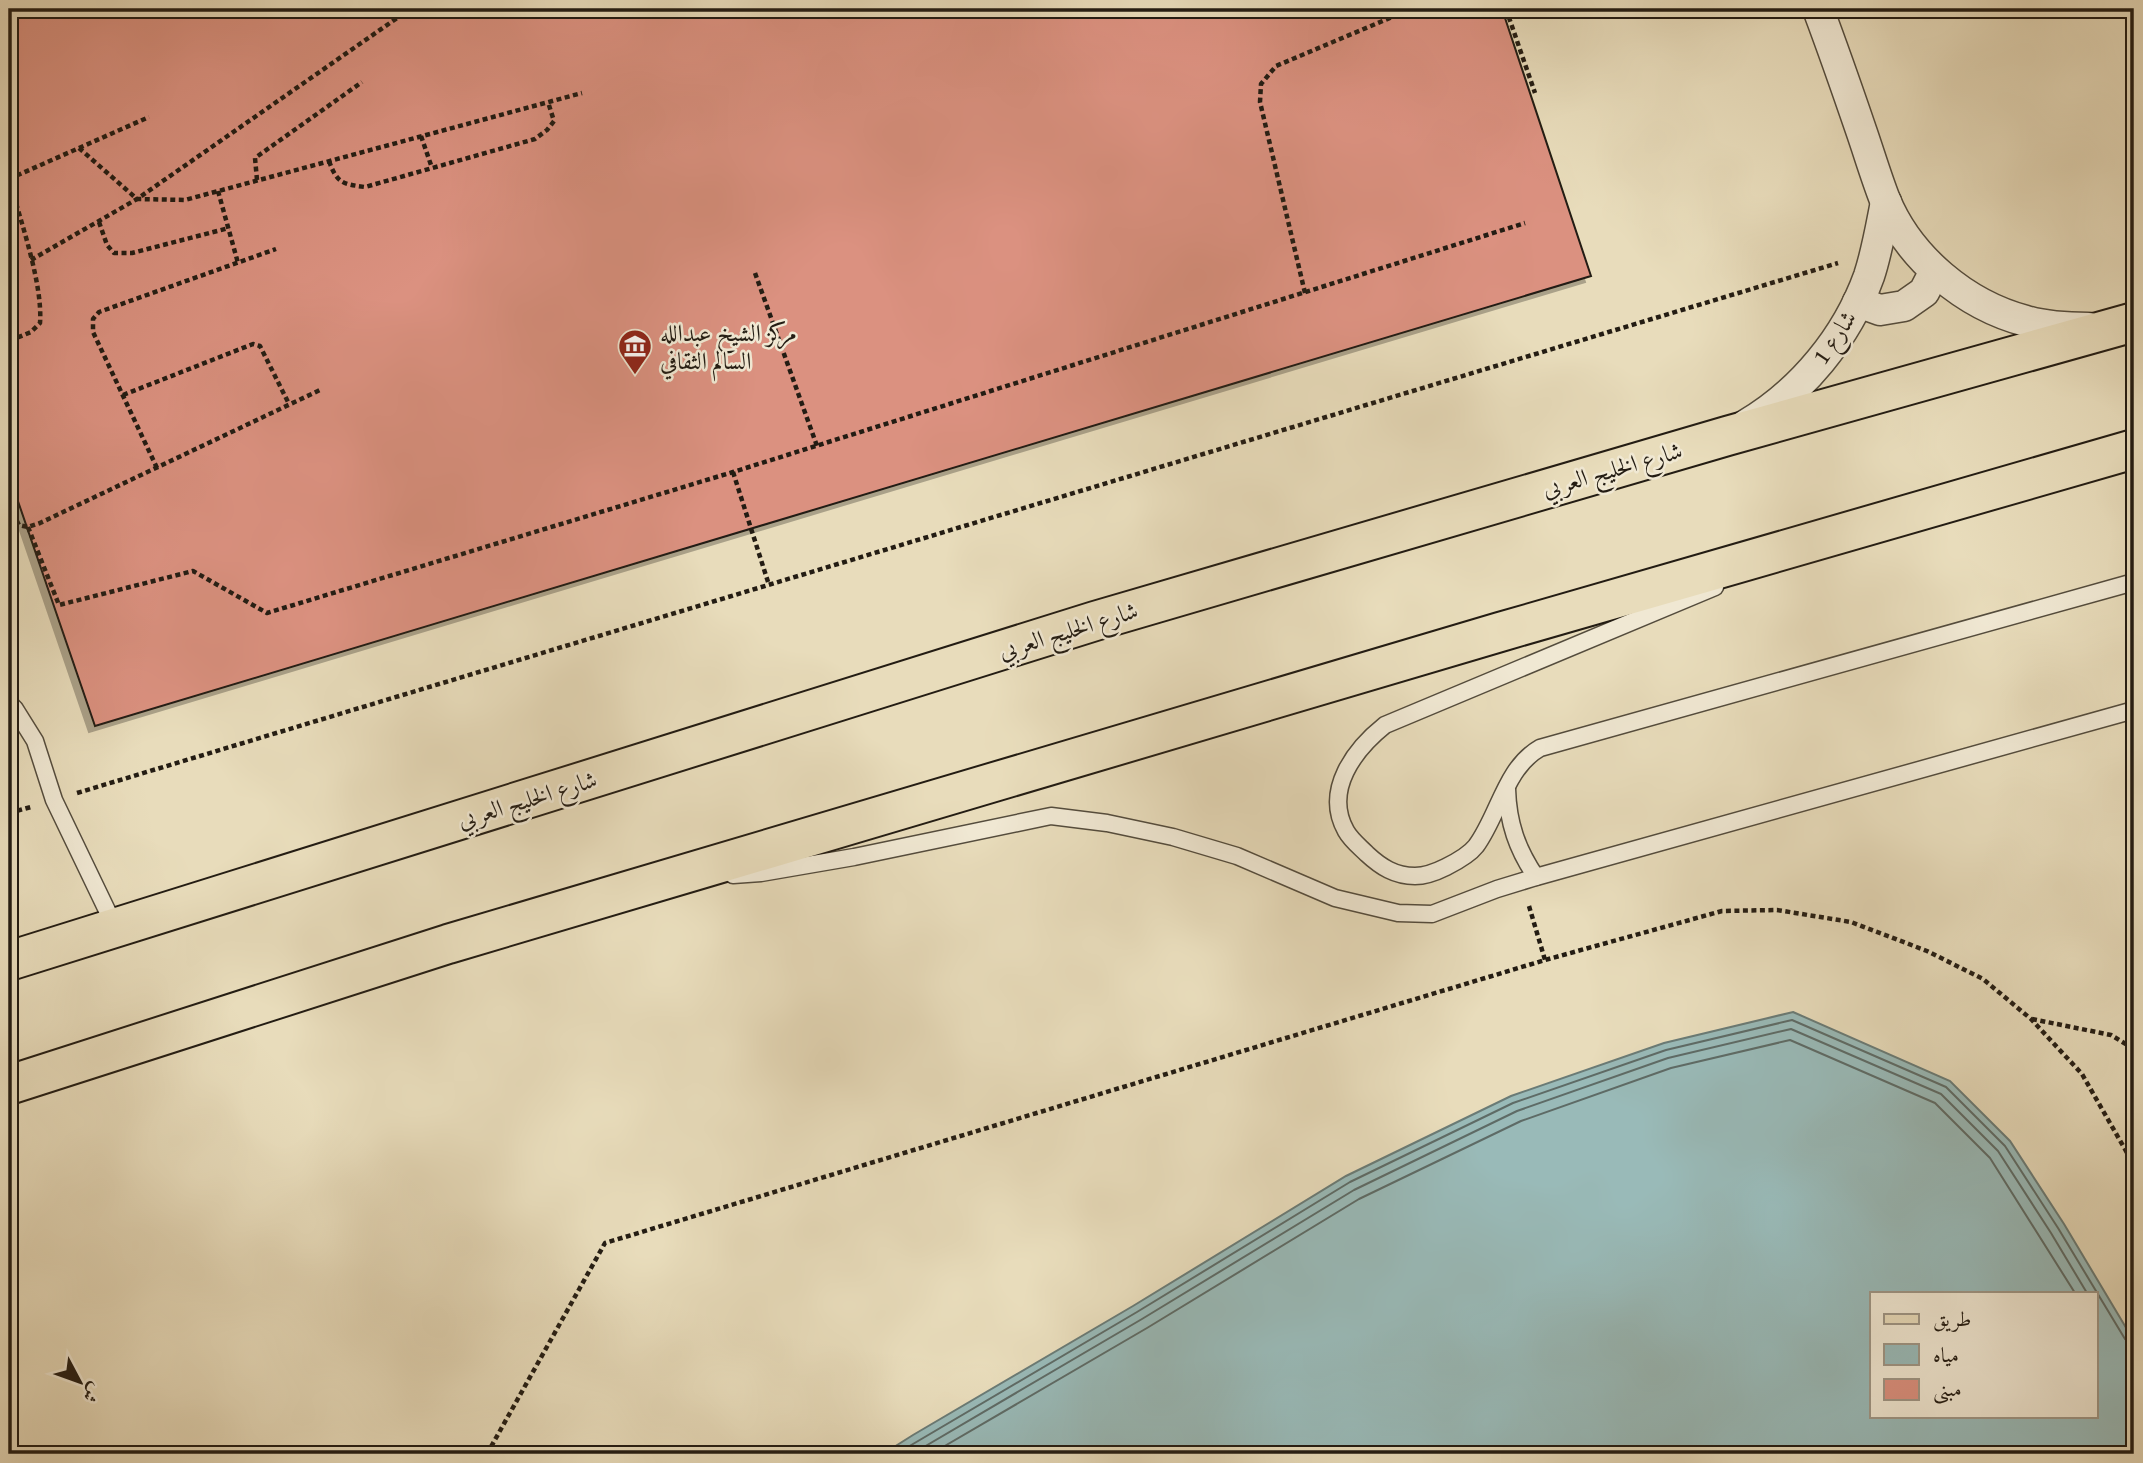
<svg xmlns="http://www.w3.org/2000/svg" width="2143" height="1463" viewBox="0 0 2143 1463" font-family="'Gentium Book Plus',Amiri,serif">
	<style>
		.water { fill: #99bab8; stroke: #6a7b76; stroke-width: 2; fill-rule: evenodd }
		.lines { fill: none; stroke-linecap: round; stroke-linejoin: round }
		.shore { stroke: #5e6b66; stroke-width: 2 }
		.building { fill: #db9180; stroke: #231c13; stroke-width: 2; filter: url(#shadow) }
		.lane-casing { stroke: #544c3d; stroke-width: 19 }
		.street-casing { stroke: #544c3d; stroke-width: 33 }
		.primary-casing { stroke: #231c13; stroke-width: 42 }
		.path { stroke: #231c13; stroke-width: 4.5; stroke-dasharray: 5 3.5; stroke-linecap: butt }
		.lane { stroke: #f0e8d3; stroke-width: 16 }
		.street { stroke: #f0e8d3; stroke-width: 30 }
		.primary { stroke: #e8dcbb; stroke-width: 38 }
		.labels { text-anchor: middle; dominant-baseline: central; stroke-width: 5; stroke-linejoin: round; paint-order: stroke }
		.poi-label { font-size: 24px; fill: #231c13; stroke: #f0e8d3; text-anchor: start }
		.street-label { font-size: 24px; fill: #231c13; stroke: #f0e8d3 }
	</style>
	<defs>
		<filter id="shadow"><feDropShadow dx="-6" dy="6" stdDeviation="0" flood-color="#0004"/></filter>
	</defs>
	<rect width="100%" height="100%" fill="#e8dcbb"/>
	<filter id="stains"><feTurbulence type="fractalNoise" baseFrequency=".00286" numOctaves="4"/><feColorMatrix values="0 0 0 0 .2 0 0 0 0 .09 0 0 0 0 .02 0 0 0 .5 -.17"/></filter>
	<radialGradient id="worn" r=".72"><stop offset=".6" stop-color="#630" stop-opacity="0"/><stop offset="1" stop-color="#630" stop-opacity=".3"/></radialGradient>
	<!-- water -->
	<path class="water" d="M1793,1012l157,69 60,60 54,83 70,117v113h-1251l30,-19 220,-129 213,-130 165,-80 153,-53zM1872,1293h224v123h-224z"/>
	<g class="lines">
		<!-- shore -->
		<g class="shore">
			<path d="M896,1454l241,-142 213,-130 163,-79 153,-53 126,-30 154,67 59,59 53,82 67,111 9,4"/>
			<path d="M912,1454l230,-135 212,-129 163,-79 151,-53 123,-29 150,65 57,57 53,82 36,60"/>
			<path d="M931,1454l216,-126 212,-129 162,-78 150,-53 119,-28 145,63 55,55 85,135"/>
		</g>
	</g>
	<!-- building -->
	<path class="building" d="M9,9h1493l89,267 -1496,450 -86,-251z"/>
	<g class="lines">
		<!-- lane casing -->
		<g class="lane-casing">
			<g id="lane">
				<path d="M1715,587l-330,138c-30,24 -62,65 -39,106 5,9 14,16 21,23 14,13 28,22 48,22 11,0 21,-4 31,-9 10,-5 23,-12 30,-21 23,-31 29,-78 64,-98l594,-166"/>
				<path d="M9,703l6,6 20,32 19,59 61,127"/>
				<path d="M1507,789c1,34 10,60 29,88"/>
				<path d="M733,875l28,-2 93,-16 197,-41 56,7 66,14 64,19 98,42 63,15 34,1 65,-25 39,-12 598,-167"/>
			</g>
		</g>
		<!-- street casing -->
		<g class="street-casing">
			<g id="street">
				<path d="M1818,9c15,40 29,80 43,121 8,23 15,47 24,70 24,58 80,105 141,121 20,6 41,7 63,7"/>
				<path d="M1858,302l22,8 24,-4 20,-14 11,-21"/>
				<path d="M1746,425c56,-33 101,-88 123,-149 8,-24 12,-49 17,-74"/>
			</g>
		</g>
		<!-- primary casing -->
		<g class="primary-casing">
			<g id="primary">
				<path d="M9,961l1086,-340 632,-185 407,-114"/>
				<path d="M9,1085l439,-141 1052,-312 634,-183"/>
			</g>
		</g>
		<!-- path -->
		<g class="path">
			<path d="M1506,9l29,84"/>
			<path d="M421,136l11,32"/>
			<path d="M79,148l58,51 48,1 397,-107"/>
			<path d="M329,161c8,22 13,23 36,26l170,-48 12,-9 7,-9 -6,-19"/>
			<path d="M9,179c11,40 34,105 31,144l-9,9 -22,9"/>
			<path d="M9,179l140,-62"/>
			<path d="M257,180l-2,-22 107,-76"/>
			<path d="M218,191l20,72"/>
			<path d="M99,222l8,23 7,8h18l97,-25"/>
			<path d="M31,260l106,-61 273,-190"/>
			<path d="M755,273l62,173"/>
			<path d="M1305,293l-45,-191 1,-18 15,-18 135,-57"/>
			<path d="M123,395l130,-51 7,2 29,58"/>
			<path d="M157,468l-64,-136v-13l6,-7 177,-63"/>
			<path d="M733,472l36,113"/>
			<path d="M9,505l10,20 9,2 12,-4 280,-133"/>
			<path d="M28,527l31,78 134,-34 74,42 466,-141 792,-249"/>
			<path d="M77,793l1761,-530"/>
			<path d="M9,813l22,-6"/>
			<path d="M1529,906l16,54"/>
			<path d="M2032,1019l79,16 23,14"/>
			<path d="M487,1454l118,-211 940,-283 177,-49 55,-1 74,12 76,29 56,28 48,40 51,55 52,91"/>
		</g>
		<!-- lane -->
		<use href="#lane" class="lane"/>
		<!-- street -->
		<use href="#street" class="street"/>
		<!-- primary -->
		<use href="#primary" class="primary"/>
	</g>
	<!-- icons -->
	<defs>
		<g id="museum-pin" transform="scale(1.75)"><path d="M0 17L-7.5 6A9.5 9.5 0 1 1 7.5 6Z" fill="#8f2418" stroke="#f0e8d3"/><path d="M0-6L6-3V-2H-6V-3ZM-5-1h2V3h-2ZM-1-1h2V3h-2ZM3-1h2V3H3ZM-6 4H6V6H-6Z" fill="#fff"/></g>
	</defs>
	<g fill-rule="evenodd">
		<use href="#museum-pin" x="635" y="346"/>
	</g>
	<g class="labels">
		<!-- poi labels -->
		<g class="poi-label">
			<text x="660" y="332">مركز الشيخ عبدالله<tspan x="660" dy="28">السالم الثقافي</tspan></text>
		</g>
		<!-- street labels -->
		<g class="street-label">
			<text transform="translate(1834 337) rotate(-56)">شارع 1</text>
			<text transform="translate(1612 469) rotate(-16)">شارع الخليج العربي</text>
			<text transform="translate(1068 630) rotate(-17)">شارع الخليج العربي</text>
			<text transform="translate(527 799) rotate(-17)">شارع الخليج العربي</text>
		</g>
	</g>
	<!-- margin -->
	<rect width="2143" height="1463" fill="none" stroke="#e8dcbb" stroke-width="35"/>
	<rect x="10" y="10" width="2122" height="1442" fill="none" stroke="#231c13" stroke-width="3.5"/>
	<rect x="18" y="18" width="2108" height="1428" fill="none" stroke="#231c13" stroke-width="2"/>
	<!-- legend -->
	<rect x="1870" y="1292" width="228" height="126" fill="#f0e8d3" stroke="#9e9686" stroke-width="2"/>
	<rect x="1884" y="1314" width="35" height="10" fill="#e8dcbb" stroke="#9e9686" stroke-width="2"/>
	<text x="1933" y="1326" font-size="21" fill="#231c13">طريق</text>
	<rect x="1884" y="1344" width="35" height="21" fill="#99bab8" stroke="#9e9686" stroke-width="2"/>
	<text x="1933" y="1362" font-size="21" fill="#231c13">مياه</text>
	<rect x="1884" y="1379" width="35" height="21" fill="#db9180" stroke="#9e9686" stroke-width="2"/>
	<text x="1933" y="1396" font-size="21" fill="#231c13">مبنى</text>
	<!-- north arrow -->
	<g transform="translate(80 1382) rotate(131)" stroke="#f0e8d3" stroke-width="5" paint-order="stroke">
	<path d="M0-5L12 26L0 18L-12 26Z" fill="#231c13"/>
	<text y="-10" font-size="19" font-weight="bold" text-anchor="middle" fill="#231c13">ش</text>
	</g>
	<rect width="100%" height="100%" filter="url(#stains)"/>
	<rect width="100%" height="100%" fill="url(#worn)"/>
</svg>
